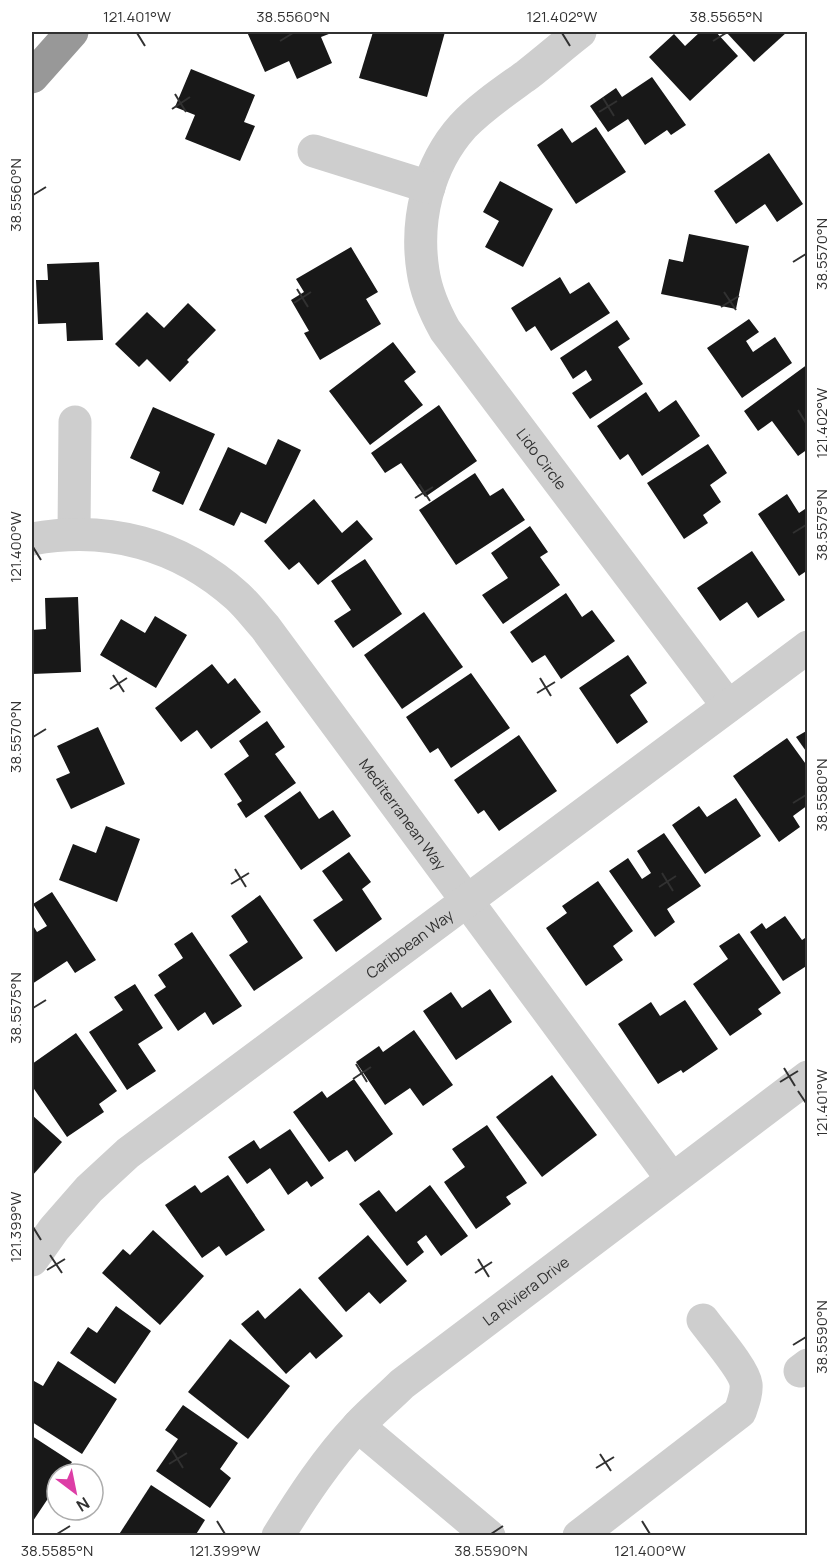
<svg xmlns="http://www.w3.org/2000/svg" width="839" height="1567" viewBox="0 0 839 1567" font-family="Manrope,sans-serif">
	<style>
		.building { fill: #181818 }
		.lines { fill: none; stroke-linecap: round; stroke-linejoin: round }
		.minor { stroke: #cecece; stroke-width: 33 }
		.highway { stroke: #989898; stroke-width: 33 }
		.ticks { fill: none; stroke: #313131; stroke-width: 2 }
		.labels { text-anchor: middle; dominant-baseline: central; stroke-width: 6; stroke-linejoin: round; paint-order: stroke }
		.street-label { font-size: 15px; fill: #313131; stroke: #fff }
		.neatline { fill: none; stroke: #313131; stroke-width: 2 }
		.ticks-label { font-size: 15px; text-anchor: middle; fill: #313131 }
	</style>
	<rect width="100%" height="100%" fill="#fff"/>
	<!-- building -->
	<g class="building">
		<path d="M247,32h87l-13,5 11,26 -35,16 -8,-18 -24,11z"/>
		<path d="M373,32h72l-18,65 -68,-19z"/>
		<path d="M700,32h16l22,24 -48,45 -41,-44 25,-23 11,12z"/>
		<path d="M726,32h61l-33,30z"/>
		<path d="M191,69l64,26 -11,27 11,4 -15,35 -55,-22 10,-24 -20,-8z"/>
		<path d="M652,77l34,48 -15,10 -4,-5 -22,15 -17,-26 -20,13 -18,-26 26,-18 6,9z"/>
		<path d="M596,127l30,45 -50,32 -39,-59 25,-17 10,15z"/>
		<path d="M769,153l34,51 -26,18 -12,-18 -29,20 -22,-33z"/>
		<path d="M500,181l53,28 -30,58 -38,-20 14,-26 -16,-9z"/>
		<path d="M689,234l60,12 -13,63 -75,-15 8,-35 14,3z"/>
		<path d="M351,247l27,45 -12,7 15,25 -61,36 -16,-27 5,-2 -18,-31 13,-8 -8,-13z"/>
		<path d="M99,262l4,78 -36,1 -1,-18 -28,1 -2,-44h12l-1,-16z"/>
		<path d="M560,277l10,17 19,-12 21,31 -59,38 -16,-25 -9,6 -15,-24z"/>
		<path d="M188,303l28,27 -29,30 2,2 -19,20 -23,-23 -8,8 -24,-23 32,-32 17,16z"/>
		<path d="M749,319l10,13 -13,9 7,11 22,-15 17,26 -50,35 -35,-50z"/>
		<path d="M617,320l13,19 -12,8 25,37 -53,35 -18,-26 20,-13 -6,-10 -13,9 -13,-21z"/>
		<path d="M393,342l23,30 -12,9 19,24 -53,40 -41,-54z"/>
		<path d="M808,364v85l-10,7 -26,-35 -14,10 -14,-20z"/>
		<path d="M646,392l13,20 17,-12 24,36 -58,40 -14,-22 -8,6 -23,-34z"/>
		<path d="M439,405l38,56 -52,36 -24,-34 -16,10 -14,-20z"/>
		<path d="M153,407l62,27 -32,71 -31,-14 8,-19 -30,-14z"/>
		<path d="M278,439l23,11 -35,74 -25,-12 -7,14 -35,-16 29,-63 38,18z"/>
		<path d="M708,444l19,29 -17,12 11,17 -18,13 5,8 -24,16 -37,-56z"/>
		<path d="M475,473l15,23 13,-8 22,32 -69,45 -37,-55z"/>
		<path d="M787,494l12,19 9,-6v63l-9,6 -41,-62z"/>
		<path d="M314,499l28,34 15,-13 16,19 -55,46 -19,-23 -10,8 -25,-29z"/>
		<path d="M530,526l18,26 -8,5 20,28 -57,39 -21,-29 26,-17 -17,-25z"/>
		<path d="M752,551l33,49 -27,18 -11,-16 -27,19 -23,-33z"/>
		<path d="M365,559l37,55 -49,34 -19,-27 17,-11 -20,-29z"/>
		<path d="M566,593l16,24 10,-7 23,31 -54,38 -16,-24 -13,8 -22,-31z"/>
		<path d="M78,597l3,75 -49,2v-44l14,-1 -1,-31z"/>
		<path d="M424,612l39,55 -61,42 -38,-54z"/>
		<path d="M155,616l32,19 -31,53 -56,-33 21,-36 24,14z"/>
		<path d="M628,655l19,28 -17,12 18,27 -31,22 -38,-56z"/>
		<path d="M212,664l16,20 7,-6 26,34 -50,37 -14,-19 -16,12 -26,-34z"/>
		<path d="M471,673l39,55 -59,40 -13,-20 -8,5 -24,-36z"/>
		<path d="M267,721l18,26 -10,7 21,29 -50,35 -9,-14 5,-3 -18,-27 25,-18 -10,-15z"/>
		<path d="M98,727l27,57 -54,25 -15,-30 14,-6 -13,-27z"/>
		<path d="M808,730v24l-12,-17z"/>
		<path d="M519,735l38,56 -58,40 -15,-21 -6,4 -24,-34z"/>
		<path d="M787,738l21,29v38l-15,11 7,11 -21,15 -46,-66z"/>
		<path d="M300,791l19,28 14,-9 18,26 -50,34 -37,-54z"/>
		<path d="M736,798l25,38 -56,38 -33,-49 27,-19 8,11z"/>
		<path d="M106,826l34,13 -23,63 -58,-22 14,-36 23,9z"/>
		<path d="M664,833l37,53 -34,23 8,13 -20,15 -46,-66 19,-13 14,21 9,-6 -14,-22z"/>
		<path d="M349,852l22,30 -9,7 20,30 -46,33 -23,-32 30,-20 -21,-29z"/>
		<path d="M598,881l35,50 -20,15 10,14 -37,26 -40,-58 21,-15 -5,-7z"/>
		<path d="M52,892l44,68 -21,13 -8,-12 -35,23v-60l5,8 10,-6 -14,-22z"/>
		<path d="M260,895l43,63 -49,33 -25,-36 19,-13 -17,-26z"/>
		<path d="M785,916l17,24 6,-4v29l-25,16 -33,-49 12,-9 4,6z"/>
		<path d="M192,932l50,74 -29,19 -8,-13 -27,19 -24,-36 12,-8 -8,-12 25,-17 -9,-14z"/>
		<path d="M739,933l42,60 -23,16 4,5 -32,22 -37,-52 35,-25 -9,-13z"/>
		<path d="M135,984l28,44 -25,16 18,27 -29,19 -38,-58 34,-22 -9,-13z"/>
		<path d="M490,989l22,33 -56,38 -33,-49 28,-19 11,16z"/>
		<path d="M685,1000l33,49 -35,24 -2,-3 -23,14 -40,-60 33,-22 9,14z"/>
		<path d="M414,1030l39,55 -30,21 -13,-18 -25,17 -29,-43 23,-16 4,6z"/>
		<path d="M76,1033l41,58 -18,13 5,8 -37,25 -35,-51v-22z"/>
		<path d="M552,1075l45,60 -55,42 -46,-60z"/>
		<path d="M354,1079l39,55 -38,28 -8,-12 -18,12 -36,-50 29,-21 5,7z"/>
		<path d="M32,1115l30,27 -30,34z"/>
		<path d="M487,1125l40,58 -21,14 5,7 -35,25 -32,-47 21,-15 -13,-18z"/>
		<path d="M290,1129l34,49 -13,9 -4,-6 -19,14 -18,-27 -23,16 -19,-27 26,-17 6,9z"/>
		<path d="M228,1175l37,55 -39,26 -7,-10 -17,12 -37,-53 30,-20 6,8z"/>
		<path d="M430,1185l38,51 -27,20 -15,-21 -9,7 7,10 -17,14 -48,-62 20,-14 17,22z"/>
		<path d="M153,1230l51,46 -44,49 -58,-52 21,-24 7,6z"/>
		<path d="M368,1235l39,46 -27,23 -11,-12 -23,20 -28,-34z"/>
		<path d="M300,1288l43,48 -27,23 -6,-7 -24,22 -45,-50 17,-14 7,9z"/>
		<path d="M116,1306l35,25 -36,53 -45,-31 18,-26 9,6z"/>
		<path d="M230,1339l60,47 -42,53 -60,-47z"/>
		<path d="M58,1361l59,38 -35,55 -50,-32v-37l2,-4 9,5z"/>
		<path d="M183,1405l55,38 -18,26 11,9 -21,30 -54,-37 22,-32 -13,-9z"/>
		<path d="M32,1436l40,26 -8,12h-7v11l-24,36 -1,-2z"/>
		<path d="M151,1485l54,35 -10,16h-77z"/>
	</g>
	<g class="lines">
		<!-- minor -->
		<g class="minor">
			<path id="s1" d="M580,32c-18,14 -35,29 -53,43 -22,16 -45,31 -64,51 -35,39 -48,94 -40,145 3,21 12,41 22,59l283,376"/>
			<path d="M314,151l115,36"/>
			<path d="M74,533l1,-111"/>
			<path id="s2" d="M32,539c76,-14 147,5 205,57 10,9 19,21 28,31l407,552"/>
			<path id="s3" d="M32,1260l22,-31 35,-40 39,-36 680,-506"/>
			<path d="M800,1371l8,-6"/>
			<path d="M358,1426l131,110"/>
			<path id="s4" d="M278,1536c24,-39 49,-77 80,-110 14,-15 30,-28 44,-42l406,-307"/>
			<path d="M579,1536l161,-124c3,-9 7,-19 6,-28 -2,-15 -33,-50 -43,-64"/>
		</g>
		<!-- highway -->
		<path class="highway" d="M32,77l40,-45"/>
	</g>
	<!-- ticks -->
	<path class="ticks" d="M137,33l8,13M562,33l8,13M280,41l13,-8M713,41l13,-8M175,94l11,18M603,98l11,18M172,109l18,-12M599,112l18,-11M33,195l13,-8M793,262l13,-8M297,289l11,18M724,292l12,18M294,303l17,-11M721,307l18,-11M798,410l8,13M419,484l11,17M415,498l18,-11M793,533l13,-8M33,547l8,13M113,675l11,17M540,678l11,18M110,689l17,-11M537,693l18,-11M33,737l13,-8M793,803l13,-8M235,869l11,18M662,873l11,18M231,884l18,-11M659,887l17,-11M33,1008l13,-8M356,1064l11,18M784,1068l11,18M353,1079l18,-12M780,1082l18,-11M798,1091l8,12M33,1227l8,13M50,1255l12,18M478,1259l11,18M47,1270l18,-11M475,1273l17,-11M793,1345l13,-8M172,1450l11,18M600,1454l11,17M169,1464l18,-11M596,1468l18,-11M217,1521l8,13M642,1521l8,13M57,1534l13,-8M491,1534l12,-8"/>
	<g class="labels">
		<!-- street labels -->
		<g class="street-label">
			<text stroke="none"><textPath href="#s1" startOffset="530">Lido Circle</textPath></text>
			<text stroke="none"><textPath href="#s2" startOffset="495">Mediterranean Way</textPath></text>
			<text stroke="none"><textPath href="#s3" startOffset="495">Caribbean Way</textPath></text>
			<text stroke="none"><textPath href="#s4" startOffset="352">La Riviera Drive</textPath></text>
		</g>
	</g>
	<!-- border -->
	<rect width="839" height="1567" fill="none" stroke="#ffffff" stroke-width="66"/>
	<!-- north arrow -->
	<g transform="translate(75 1492) rotate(148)"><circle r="28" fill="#ffffff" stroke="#adadad" stroke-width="1.5"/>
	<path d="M0-4.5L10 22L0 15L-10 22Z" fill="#dd3ea6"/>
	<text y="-9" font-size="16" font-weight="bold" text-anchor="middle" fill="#313131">N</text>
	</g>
	<rect x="33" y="33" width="773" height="1501" class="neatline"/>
	<g class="ticks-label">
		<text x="137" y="22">121.401°W</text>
		<text x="293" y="22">38.5560°N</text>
		<text x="562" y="22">121.402°W</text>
		<text x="726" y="22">38.5565°N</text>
		<text transform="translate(16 195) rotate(-90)" y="5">38.5560°N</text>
		<text transform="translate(822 254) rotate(-90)" y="5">38.5570°N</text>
		<text transform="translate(822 423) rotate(-90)" y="5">121.402°W</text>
		<text transform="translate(822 525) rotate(-90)" y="5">38.5575°N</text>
		<text transform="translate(16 547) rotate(-90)" y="5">121.400°W</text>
		<text transform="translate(16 737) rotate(-90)" y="5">38.5570°N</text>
		<text transform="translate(822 795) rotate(-90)" y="5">38.5580°N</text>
		<text transform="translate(16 1008) rotate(-90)" y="5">38.5575°N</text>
		<text transform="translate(822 1103) rotate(-90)" y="5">121.401°W</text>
		<text transform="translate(16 1227) rotate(-90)" y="5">121.399°W</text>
		<text transform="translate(822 1337) rotate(-90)" y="5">38.5590°N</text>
		<text x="57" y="1556">38.5585°N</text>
		<text x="225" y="1556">121.399°W</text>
		<text x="491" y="1556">38.5590°N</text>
		<text x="650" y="1556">121.400°W</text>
	</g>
</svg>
